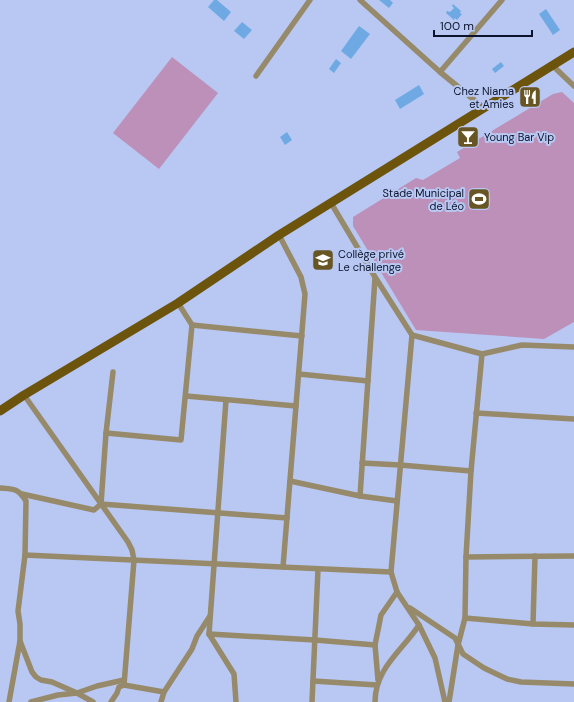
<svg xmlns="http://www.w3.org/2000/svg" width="574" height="702" viewBox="0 0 574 702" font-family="'DM Sans',sans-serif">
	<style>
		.pitch { fill: #bc90b8 }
		.building { fill: #6fa9e3 }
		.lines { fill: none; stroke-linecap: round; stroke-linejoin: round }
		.street { stroke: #968a6b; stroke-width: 5.5 }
		.primary { stroke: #6c540d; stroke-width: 9 }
		.labels { text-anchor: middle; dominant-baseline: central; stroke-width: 4; stroke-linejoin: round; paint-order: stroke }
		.poi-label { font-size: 11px; fill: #0c142d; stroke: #b8c8f2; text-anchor: end }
	</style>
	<rect width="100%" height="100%" fill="#b8c8f2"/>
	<!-- pitch -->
	<g class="pitch">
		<path d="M172,57l46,36 -59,76 -46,-36z"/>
		<path d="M562,92l12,11v219l-30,17 -128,-9 -63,-104v-9l63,-39 7,2 37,-22 -3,-6 96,-58z"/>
	</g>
	<!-- building -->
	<g class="building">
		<path d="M214,0h3l14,12 -7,9 -16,-14z"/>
		<path d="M379,0h11l3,3 -4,5z"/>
		<path d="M453,4l8,7 -1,2 2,1 -5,6 -2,-2 -1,2 -8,-7 1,-2 3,1 4,-4 -2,-2z"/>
		<path d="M546,9l14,21 -7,5 -14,-21z"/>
		<path d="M242,22l10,8 -8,9 -10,-8z"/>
		<path d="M359,26l11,8 -19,25 -10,-8z"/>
		<path d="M336,59l5,4 -7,10 -5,-4z"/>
		<path d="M501,62l3,4 -9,7 -3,-4z"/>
		<path d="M419,85l5,9 -24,15 -5,-9z"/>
		<path d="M287,132l5,8 -7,5 -5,-8z"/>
	</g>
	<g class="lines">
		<!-- street -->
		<g class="street">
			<path d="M360,0l80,72 44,36"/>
			<path d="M552,65l22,21"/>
			<path d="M440,72l62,-72"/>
			<path d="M256,76l54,-76"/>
			<path d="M331,203l44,74 37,58 -21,237 6,20 22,33 16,33 10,44"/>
			<path d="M279,235l22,42 4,17 -22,273"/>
			<path d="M192,325l110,11"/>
			<path d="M412,335l70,19 40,-9 52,2"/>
			<path d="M299,374l69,7"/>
			<path d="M24,395l104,147 4,8 2,10 -10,125"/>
			<path d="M186,396l110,10"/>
			<path d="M226,400l-17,234 25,40 2,28"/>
			<path d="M476,413l98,6"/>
			<path d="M106,433l75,7 11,-115 -14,-22"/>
			<path d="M362,463l38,2 71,6"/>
			<path d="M290,481l70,15 37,5"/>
			<path d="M0,488c14,1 18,0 26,13l-1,54 -7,56 2,13v17l-11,61"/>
			<path d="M22,494l72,16 7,-6 186,14"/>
			<path d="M360,496l15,-218"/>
			<path d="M101,504l5,-71 7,-61"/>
			<path d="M25,555l366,17"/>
			<path d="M466,557l108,-1"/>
			<path d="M410,608l45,30 8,16 21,14 23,11 14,3 53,2"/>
			<path d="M465,618l68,6 41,1"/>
			<path d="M533,624l2,-68"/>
			<path d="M209,634l106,6 60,5"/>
			<path d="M20,641l12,31 4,5 5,3 11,2 25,11 16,9"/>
			<path d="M378,680l-3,-35 6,-30 16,-23"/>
			<path d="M313,681l64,4"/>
			<path d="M31,702l27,-7 19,-2 20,-7 27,-6"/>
			<path d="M111,702l6,-9 2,-6 5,-2 40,7"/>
			<path d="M161,702l3,-10 28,-43 5,-13 13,-20"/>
			<path d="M312,702l6,-133"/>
			<path d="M375,702c0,-34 28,-52 44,-77"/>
			<path d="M449,702l9,-57 7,-27 1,-61 5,-86 11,-117"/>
		</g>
		<!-- primary -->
		<path class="primary" d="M0,411l24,-16 154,-92 101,-68 295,-183"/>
	</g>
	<!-- icons -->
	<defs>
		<g id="restaurant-square" transform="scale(1.15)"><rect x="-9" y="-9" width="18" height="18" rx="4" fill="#675523" stroke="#b8c8f2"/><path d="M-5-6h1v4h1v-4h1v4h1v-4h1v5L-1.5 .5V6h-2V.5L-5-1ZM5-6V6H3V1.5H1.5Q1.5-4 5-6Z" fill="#fff"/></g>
		<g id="bar-square" transform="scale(1.15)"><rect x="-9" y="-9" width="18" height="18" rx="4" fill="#675523" stroke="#b8c8f2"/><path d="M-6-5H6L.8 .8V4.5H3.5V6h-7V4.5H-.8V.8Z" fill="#fff"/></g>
		<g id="stadium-square" transform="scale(1.15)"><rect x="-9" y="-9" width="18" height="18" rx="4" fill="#675523" stroke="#b8c8f2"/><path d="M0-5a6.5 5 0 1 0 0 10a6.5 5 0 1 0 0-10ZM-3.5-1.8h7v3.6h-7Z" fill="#fff"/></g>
		<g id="school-square" transform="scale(1.15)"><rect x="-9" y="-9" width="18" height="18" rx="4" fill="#675523" stroke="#b8c8f2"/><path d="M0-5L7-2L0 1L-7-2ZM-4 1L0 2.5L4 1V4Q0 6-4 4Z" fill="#fff"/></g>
	</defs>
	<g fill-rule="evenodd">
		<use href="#restaurant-square" x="530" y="97"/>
		<use href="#bar-square" x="468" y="137"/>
		<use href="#stadium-square" x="479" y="199"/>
		<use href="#school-square" x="323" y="260"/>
	</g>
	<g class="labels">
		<!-- poi labels -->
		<g class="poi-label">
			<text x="514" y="91">Chez Niama<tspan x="514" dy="13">et Amies</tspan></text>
			<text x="484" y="137" text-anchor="start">Young Bar Vip</text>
			<text x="464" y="193">Stade Municipal<tspan x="464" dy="13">de Léo</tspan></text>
			<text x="338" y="254" text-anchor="start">Collège privé<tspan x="338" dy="13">Le challenge</tspan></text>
		</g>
	</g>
	<!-- scale -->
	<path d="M434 30v6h98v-6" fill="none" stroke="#0c142d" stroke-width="2"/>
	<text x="440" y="30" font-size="12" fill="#0c142d" stroke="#b8c8f2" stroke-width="3" paint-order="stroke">100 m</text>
</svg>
